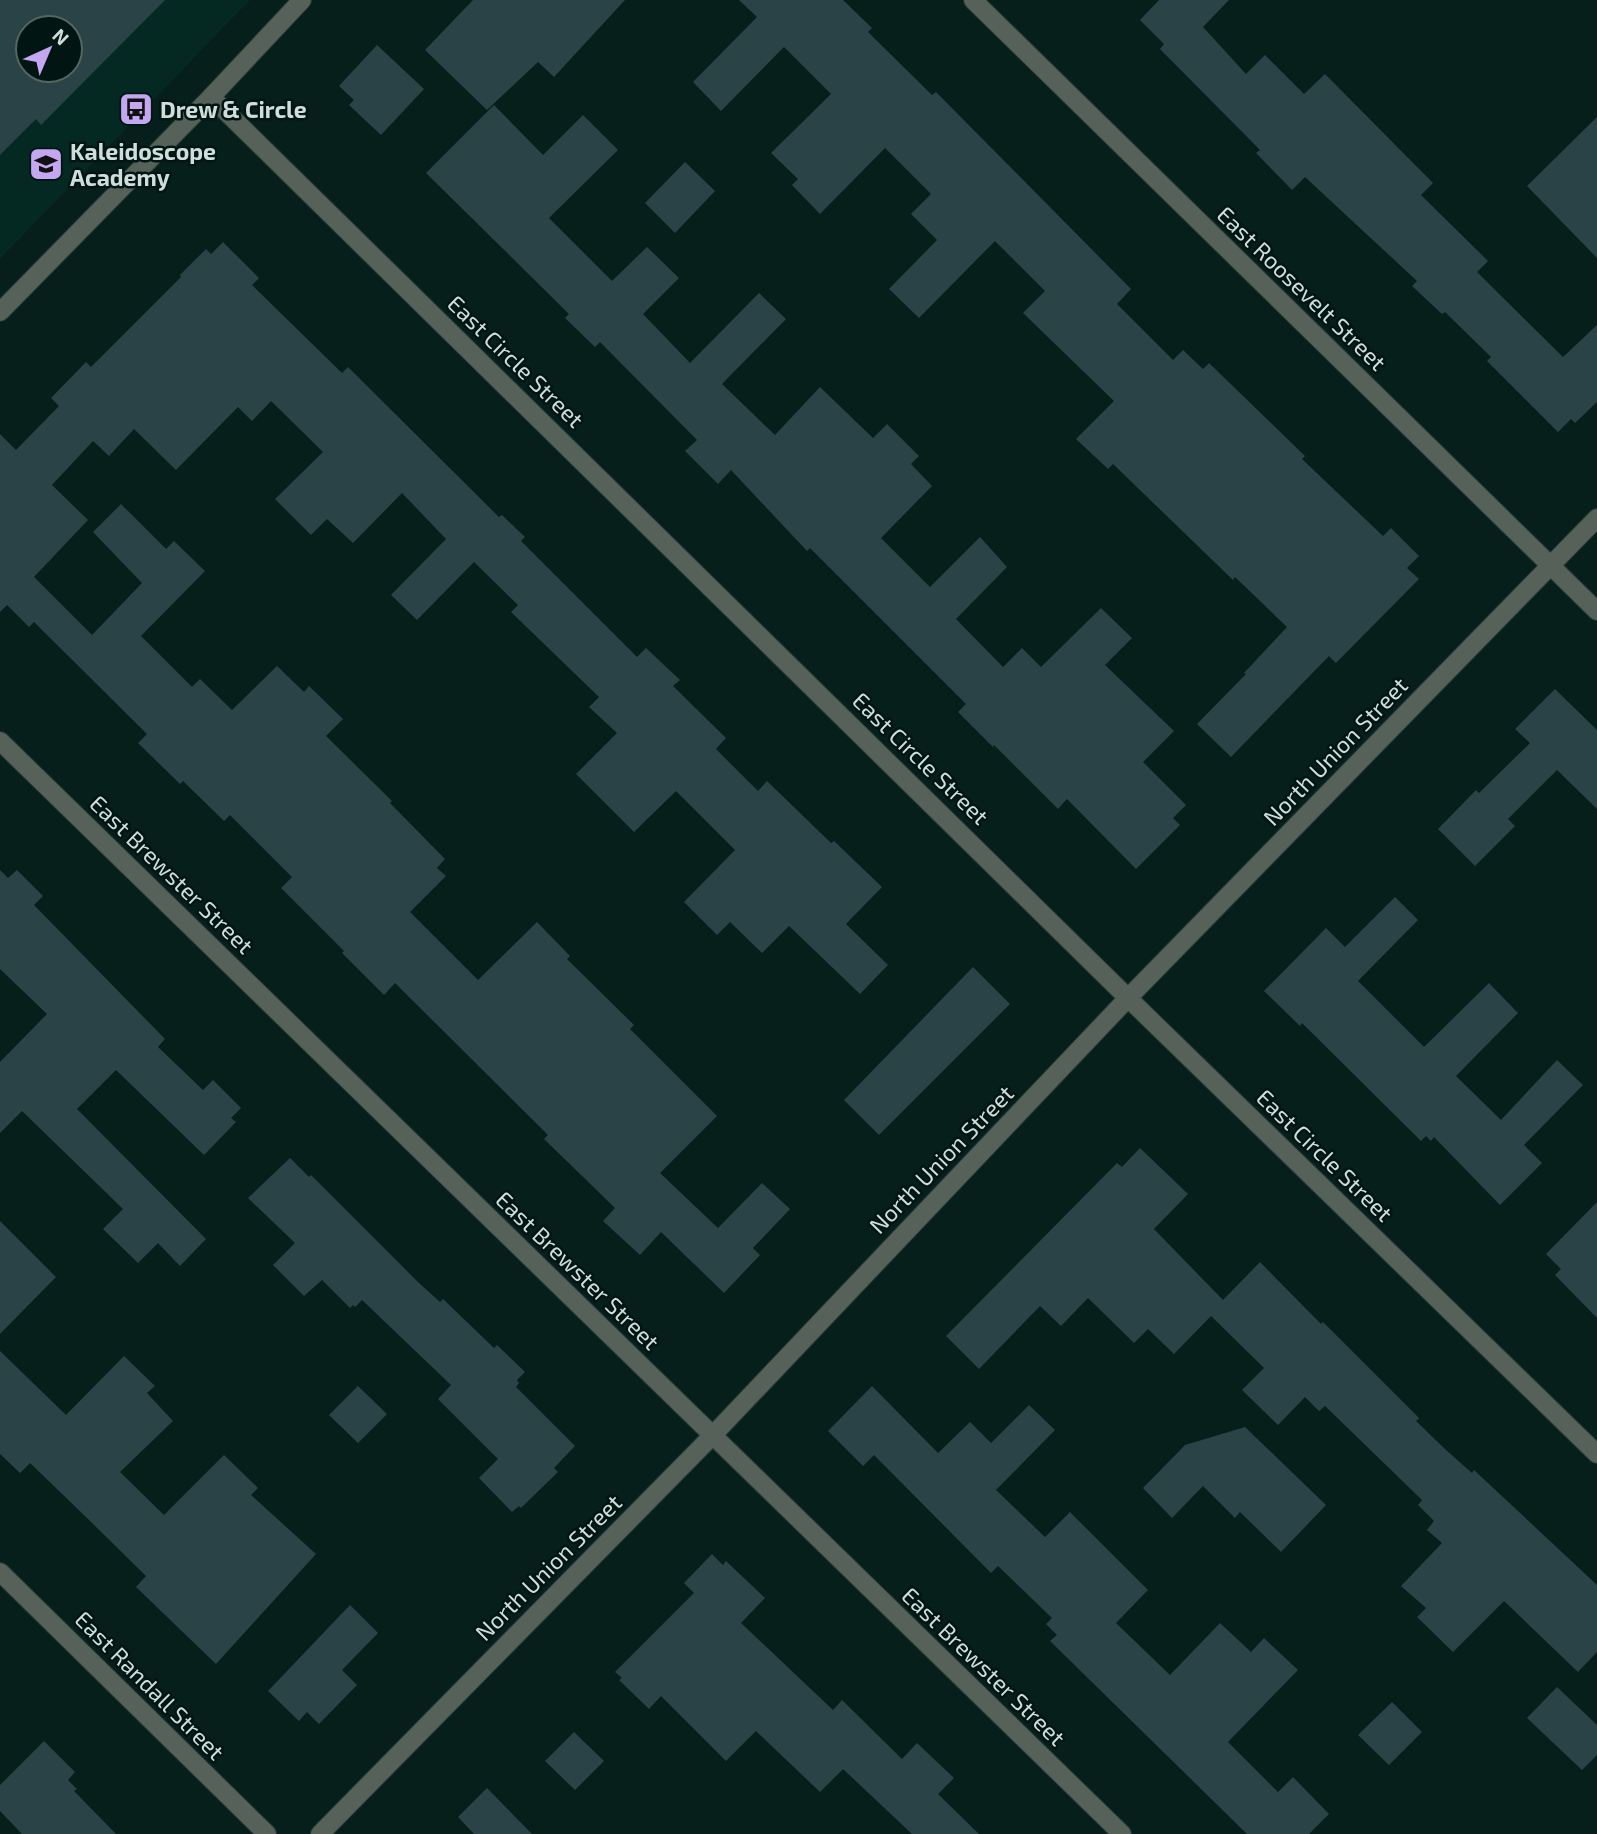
<svg xmlns="http://www.w3.org/2000/svg" width="1597" height="1834" viewBox="0 0 1597 1834" font-family="'Exo 2',sans-serif">
	<style>
		.built { fill: #042822; fill-rule: evenodd }
		.building { fill: #294346; fill-rule: evenodd }
		.lines { fill: none; stroke-linecap: round; stroke-linejoin: round }
		.minor-casing { stroke: #233a36; stroke-width: 20 }
		.tertiary-casing { stroke: #233a36; stroke-width: 20 }
		.minor { stroke: #56615a; stroke-width: 18 }
		.tertiary { stroke: #56615a; stroke-width: 18 }
		.labels { text-anchor: middle; dominant-baseline: central; stroke-width: 5; stroke-linejoin: round; paint-order: stroke }
		.poi-label { font-size: 23px; font-weight: bold; fill: #d0dedb; stroke: #011612; text-anchor: start }
		.street-label { font-size: 23px; fill: #d0dedb; stroke: #011612 }
	</style>
	<rect width="100%" height="100%" fill="#071f1b"/>
	<!-- built -->
	<path class="built" d="M0,0h250l-250,259zM28,28h42v42h-42z"/>
	<!-- building -->
	<g class="building">
		<path d="M0,0h165l-124,125 -5,-6 -36,36zM28,28h42v42h-42z"/>
		<path d="M473,0h152l-71,77 -16,-15 -51,48 -62,-60z"/>
		<path d="M739,0h104l29,28 -4,4 64,63 4,-3 195,197 -14,15 56,56 10,-10 20,19 6,-6 96,93 -3,3 81,77 8,-8 28,28 -12,12 12,11 -83,84 -7,-7 -98,101 -34,-33 49,-50 -2,-1 43,-46 -52,-50 -2,3 -120,-116 -5,5 -32,-30 38,-38 -91,-88 22,-22 -50,-50 -76,77 -30,-29 48,-49 -26,-26 20,-20 -46,-46 -65,66 -28,-29 6,-6 -27,-26 60,-59 -47,-47 -63,64 -28,-29 64,-65z"/>
		<path d="M1159,0h70l-26,27 43,47 19,-19 39,39 21,-20 108,109 -12,12 67,66 -11,11 86,85 34,-32v77l-22,21 -4,-4 -13,13 -71,-71 4,-4 -46,-45 -3,2 -30,-28 5,-5 -112,-104 -13,13 -36,-37 4,-3 -100,-101 4,-5 -24,-24z"/>
		<path d="M377,45l47,44 -43,46 -32,-30 5,-5 -15,-14z"/>
		<path d="M494,105l49,50 40,-40 35,35 -69,68 63,63 35,-34 32,31 -36,36 47,49 69,-70 27,26 -64,65 53,51 45,-48 53,51 14,-14 32,32 -8,8 21,22 -51,52 49,49 50,-50 27,30 -51,52 47,48 19,-19 19,19 60,-59 31,30 -27,27 69,66 -31,31 43,43 -13,13 7,7 -44,44 -69,-70 -9,10 -64,-64 -1,2 -35,-35 8,-8 -156,-156 -3,3 -76,-81 -13,14 -33,-33 12,-11 -97,-98 -5,5 -30,-29 4,-4 -143,-141z"/>
		<path d="M1597,117v141l-70,-72z"/>
		<path d="M685,162l30,29 -40,42 -30,-30z"/>
		<path d="M223,242l36,36 -7,7 90,88 6,-6 151,150 3,-2 23,22 -4,4 116,116 9,-9 34,32 -7,6 53,52 -10,11 42,42 9,-10 64,62 3,-2 48,46 -36,37 42,41 -28,29 -71,-68 -27,27 -32,-31 -13,13 -33,-33 51,-52 -59,-59 -42,41 -58,-58 41,-41 -28,-26 10,-10 -88,-85 7,-7 -44,-43 -57,58 -26,-25 55,-56 -44,-46 -49,50 -26,-24 -16,16 -36,-36 48,-47 -52,-51 -19,20 -14,-14 -62,63 -42,-41 -25,27 -16,-15 -41,44 36,35 -54,57 58,58 50,-52 -49,-51 28,-28 45,45 8,-8 31,30 -64,65 51,51 8,-8 32,31 45,-44 27,26 5,-6 34,33 -17,17 66,65 -2,2 55,56 -8,9 9,8 -36,36 68,68 59,-58 33,34 -3,3 67,66 -4,4 87,87 -57,57 58,55 44,-45 28,26 -37,39 7,7 -36,38 -63,-61 -21,23 -37,-34 12,-13 -71,-69 4,-4 -153,-152 -11,12 -42,-42 2,-2 -63,-63 11,-11 -62,-62 -6,6 -41,-40 -3,3 -42,-41 9,-9 -113,-112 -5,5 -22,-22 -7,7v-178l16,16 43,-44 -8,-8 35,-36 5,5 90,-90 -1,-2 26,-26 5,5z"/>
		<path d="M1555,689l42,41v79l-40,-39 -49,49 7,7 -40,40 -37,-37 38,-39 3,3 51,-50 -15,-14z"/>
		<path d="M0,870l8,8 9,-8 26,26 -9,9 131,134 -7,8 45,43 10,-10 28,28 -10,10 5,4 -32,33 -88,-85 -39,39 129,130 -26,27 -22,-23 -20,20 -35,-34 20,-20 -101,-98 -22,22v-71l47,-48 -47,-45z"/>
		<path d="M1395,897l23,23 -60,61 66,66 65,-64 29,30 -62,63 45,44 56,-60 26,25 -59,60 18,18 -42,42 -66,-68 -3,4 -5,-5 -5,5 -119,-118 -2,3 -36,-35 62,-63 19,19z"/>
		<path d="M973,967l37,37 -131,131 -35,-35z"/>
		<path d="M1140,1148l48,46 -34,35 69,71 37,-38 61,62 2,-2 96,96 -3,3 30,29 26,23 2,-3 123,115v67l-19,20 -74,-71 -51,51 -36,-35 9,-9 -25,-22 41,-43 -15,-13 7,-9 -16,-16 4,-5 -97,-94 -6,5 -14,-14 -27,28 -36,-35 22,-22 -53,-52 -37,38 -26,-25 -14,14 -46,-45 -27,28 -21,-20 -61,63 -33,-33 171,-173 5,4z"/>
		<path d="M290,1158l19,19 2,-2 107,107 22,20 3,-3 51,49 3,-3 28,27 -8,8 2,3 -3,4 59,59 -21,22 4,4 -37,36 -2,-2 -7,6 -33,-34 19,-19 -60,-60 13,-14 -89,-85 -7,7 -2,-2 -3,3 -28,-28 -18,16 -31,-31 22,-22 -47,-45z"/>
		<path d="M1597,1202v116l-42,-43 6,-6 -15,-15z"/>
		<path d="M0,1221l56,56 -56,57z"/>
		<path d="M0,1351l66,64 58,-59 31,30 -8,7 26,28 -53,51 44,43 60,-60 34,33 -7,7 65,59 -100,110 -80,-77 10,-11 -59,-58 -57,-55 -10,10 -20,-19z"/>
		<path d="M358,1386l29,28 -29,29 -29,-28z"/>
		<path d="M872,1386l66,67 32,-31 21,21 38,-38 26,25 -59,60 49,47 25,-25 78,78 -32,33 54,52 50,-52 31,29 13,-14 34,32 -70,72 50,50 15,-15 36,37 -20,20h-62l-197,-193 7,-6 -11,-11 6,-6 -54,-52 -7,7 -117,-118 -11,11 -35,-35z"/>
		<path d="M1245,1427l81,78 -45,47 -41,-40 -5,6 -32,-32 -31,32 -29,-30 42,-43z"/>
		<path d="M712,1554l11,11 3,-4 39,37 -24,25 92,87 9,-10 60,59 15,-16 37,35 -16,16 41,40h-67l-69,-65 -23,23 -64,-61 -30,30 -65,-65 -12,13 -30,-29 3,-2 -7,-6 79,-79 -10,-10z"/>
		<path d="M350,1605l28,28 -36,37 15,15 -38,39 -12,-12 -8,9 -31,-30z"/>
		<path d="M1557,1687l40,38v30l-15,15 -55,-52z"/>
		<path d="M1392,1702l30,30 -33,33 -31,-30z"/>
		<path d="M574,1732l30,29 -29,29 -30,-29z"/>
		<path d="M44,1741l31,31 -7,8 9,9 -3,2 42,43h-94l-22,-23v-26z"/>
		<path d="M487,1788l45,46h-58l-16,-17z"/>
	</g>
	<g class="lines">
		<!-- minor casing -->
		<g class="minor-casing">
			<g id="minor">
				<path d="M973,0l624,611"/>
				<path d="M211,97l917,901 469,456"/>
				<path d="M0,741l1122,1093"/>
				<path d="M0,1572l267,262"/>
				<path d="M320,1834l393,-399 415,-437 469,-480"/>
			</g>
		</g>
		<!-- tertiary casing -->
		<g class="tertiary-casing">
			<path id="tertiary" d="M0,312l211,-215 91,-97"/>
		</g>
		<!-- minor -->
		<use href="#minor" class="minor"/>
		<!-- tertiary -->
		<use href="#tertiary" class="tertiary"/>
	</g>
	<!-- icons -->
	<defs>
		<g id="bus-square" transform="scale(1.75)"><rect x="-9" y="-9" width="18" height="18" rx="4" fill="#c5a7f1" stroke="#011612"/><path d="M-5-6H5V4H4V6H2V4H-2V6H-4V4H-5ZM-3.5-4V0h7V-4ZM-3.5 1.2v1.5H-2V1.2ZM2 1.2v1.5H3.5V1.2Z" fill="#111"/></g>
		<g id="school-square" transform="scale(1.75)"><rect x="-9" y="-9" width="18" height="18" rx="4" fill="#c5a7f1" stroke="#011612"/><path d="M0-5L7-2L0 1L-7-2ZM-4 1L0 2.5L4 1V4Q0 6-4 4Z" fill="#111"/></g>
	</defs>
	<g fill-rule="evenodd">
		<use href="#bus-square" x="136" y="109"/>
		<use href="#school-square" x="46" y="164"/>
	</g>
	<g class="labels">
		<!-- poi labels -->
		<g class="poi-label">
			<text x="160" y="109">Drew &amp; Circle</text>
			<text x="70" y="151">Kaleidoscope<tspan x="70" dy="26">Academy</tspan></text>
		</g>
		<!-- street labels -->
		<g class="street-label">
			<text transform="translate(1302 288) rotate(44)">East Roosevelt Street</text>
			<text transform="translate(516 361) rotate(44)">East Circle Street</text>
			<text transform="translate(1335 751) rotate(-46)">North Union Street</text>
			<text transform="translate(921 758) rotate(44)">East Circle Street</text>
			<text transform="translate(172 874) rotate(44)">East Brewster Street</text>
			<text transform="translate(1325 1155) rotate(44)">East Circle Street</text>
			<text transform="translate(941 1159) rotate(-46)">North Union Street</text>
			<text transform="translate(578 1270) rotate(44)">East Brewster Street</text>
			<text transform="translate(548 1567) rotate(-45)">North Union Street</text>
			<text transform="translate(984 1666) rotate(44)">East Brewster Street</text>
			<text transform="translate(150 1685) rotate(45)">East Randall Street</text>
		</g>
	</g>
	<!-- north arrow -->
	<g transform="translate(49 49) rotate(44)"><circle r="33" fill="#011612" stroke="#546662" stroke-width="2"/>
	<path d="M0-5L12 26L0 18L-12 26Z" fill="#c5a7f1"/>
	<text y="-10" font-size="19" font-weight="bold" text-anchor="middle" fill="#d0dedb">N</text>
	</g>
</svg>
